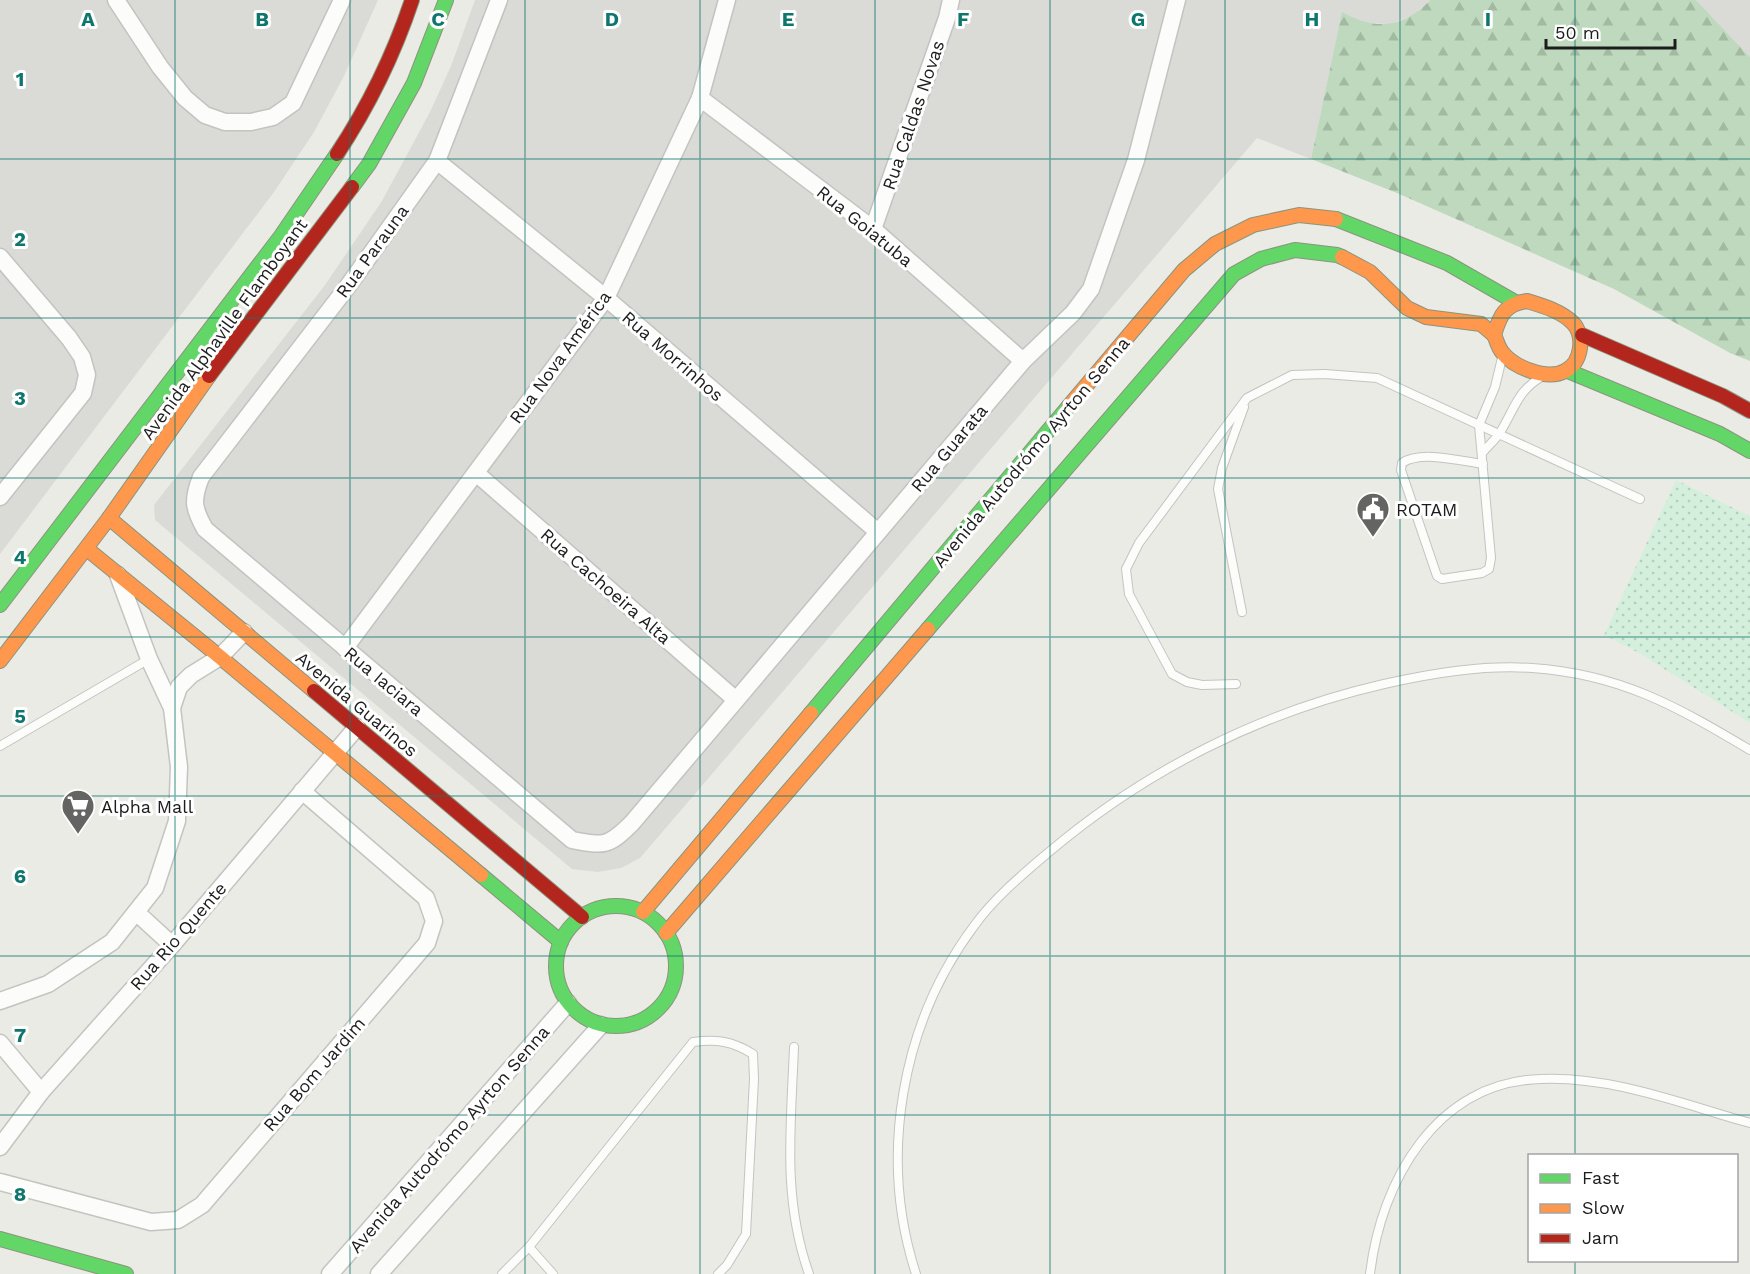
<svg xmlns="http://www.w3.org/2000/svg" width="1750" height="1274" viewBox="0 0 1750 1274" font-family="'Work Sans',sans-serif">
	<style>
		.residential { fill: #dadad6 }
		.forest { fill: url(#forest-firs) }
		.park { fill: url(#park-dots) }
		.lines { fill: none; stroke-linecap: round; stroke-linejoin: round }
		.lane-casing { stroke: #c3c3c1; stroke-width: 10 }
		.street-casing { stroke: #c3c3c1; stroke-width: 19 }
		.fast-casing { stroke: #8b947f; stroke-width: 16 }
		.slow-casing { stroke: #8b947f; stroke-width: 16 }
		.jam-casing { stroke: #8b947f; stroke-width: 16 }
		.lane { stroke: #fcfcfb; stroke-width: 8 }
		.street { stroke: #fcfcfb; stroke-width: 16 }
		.fast { stroke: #63d668; stroke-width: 14 }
		.slow { stroke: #ff974d; stroke-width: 14 }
		.jam { stroke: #b3261e; stroke-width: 14 }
		.grid { fill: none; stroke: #0f766e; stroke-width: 1.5; stroke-opacity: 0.55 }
		.labels { text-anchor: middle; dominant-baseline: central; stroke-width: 6; stroke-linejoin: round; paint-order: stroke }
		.street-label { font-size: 18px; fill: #1c1c1c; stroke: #fff }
		.poi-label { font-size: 18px; fill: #1c1c1c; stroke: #fff; text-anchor: start }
		.grid-label { font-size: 20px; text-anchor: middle; font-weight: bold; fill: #0f766e; stroke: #fff; stroke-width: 6; stroke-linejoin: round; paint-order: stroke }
	</style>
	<defs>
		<pattern id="forest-firs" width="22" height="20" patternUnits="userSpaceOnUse" patternTransform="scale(1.5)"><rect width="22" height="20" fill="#bed9bd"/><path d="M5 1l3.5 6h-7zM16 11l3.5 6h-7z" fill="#a3baa2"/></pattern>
		<pattern id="park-dots" width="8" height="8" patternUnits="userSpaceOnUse" patternTransform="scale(1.5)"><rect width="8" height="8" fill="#d4f0dd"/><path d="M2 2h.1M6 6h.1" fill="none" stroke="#b5cdbd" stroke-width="1.8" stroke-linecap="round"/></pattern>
	</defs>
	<rect width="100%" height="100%" fill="#ebebe5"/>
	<!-- residential -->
	<g class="residential">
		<path d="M0,0h378l-34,76 -30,56 -40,60 -274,362z"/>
		<path d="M475,0h955l-18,16 -23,8 -25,-1 -22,-10 -31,146 -54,-21 -617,720 -19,10 -23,4 -26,-3 -417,-349 -1,-15 171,-220 57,-84 48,-89 21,-46z"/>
		<path d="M1696,0h54v57l-3,-3z"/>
	</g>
	<!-- forest -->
	<path class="forest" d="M1430,0h266l51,54 3,3v304l-20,-8 -116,-64 -217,-96 -86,-34 31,-147c33,19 62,16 88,-12z"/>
	<!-- park -->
	<path class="park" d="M1676,480l74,36v207l-111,-70 -35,-18z"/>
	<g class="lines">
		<!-- lane casing -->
		<g class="lane-casing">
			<g id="lane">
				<path d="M1483,452c5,-6 12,-12 16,-18 15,-23 18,-44 44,-58"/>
				<path d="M1483,464c-22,-3 -62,-14 -81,-1l-1,7 36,106 5,3 40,-6 7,-4 2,-11 -12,-133 16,-38 7,-29"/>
				<path d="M1242,612l-24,-123 4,-21 22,-61"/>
				<path d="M1236,684l-34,1 -15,-3 -15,-8 -43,-80 -3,-25 13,-26 108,-145 45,-23 33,-1 52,4 263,121"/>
				<path d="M0,746l149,-87"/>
				<path d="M794,1047c-3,79 -12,151 15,227"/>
				<path d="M529,1247l24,27"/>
				<path d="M502,1274l27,-27 164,-205c24,-3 39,-1 60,12l1,25 -8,155 -19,31 -9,9"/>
				<path d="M916,1274c-38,-117 -15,-250 58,-348 20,-28 49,-52 75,-74 97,-82 212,-140 335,-168 49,-11 98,-19 148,-16 88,6 144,38 218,82"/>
				<path d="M1370,1274c11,-93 66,-192 171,-195 71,-3 141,25 209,44"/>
			</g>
		</g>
		<!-- street casing -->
		<g class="street-casing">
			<g id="street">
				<path d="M116,0l44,67 25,31 20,17 20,7h26l22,-5 20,-14 49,-103"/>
				<path d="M499,0l-62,161 -89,125 -147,191c-9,23 -8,31 4,52l367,311c32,6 36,7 60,-17l391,-462 50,-48 18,-24 45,-129 41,-160"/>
				<path d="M700,98l173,131 150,132"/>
				<path d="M437,161l169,137 272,234"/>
				<path d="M873,229l74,-211 4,-18"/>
				<path d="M0,257l69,81 13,19 5,18 -4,18 -83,104"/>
				<path d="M476,473l260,227"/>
				<path d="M345,648l261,-350 94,-200 27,-98"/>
				<path d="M172,708l7,-21 12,-12 29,-18 24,-25"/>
				<path d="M136,912l36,33"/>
				<path d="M0,1001l48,-17 64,-42 43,-54 22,-67 2,-54 -7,-59 -23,-49 -31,-84"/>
				<path d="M0,1043l41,49"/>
				<path d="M0,1147l41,-55 131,-147 185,-218"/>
				<path d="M0,1182l151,40 27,-2 24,-15 225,-262 7,-22 -8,-23 -124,-107"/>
				<path d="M330,1274l238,-271"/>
				<path d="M379,1274l222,-249"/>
			</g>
		</g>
		<!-- fast casing -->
		<g class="fast-casing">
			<g id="fast">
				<path d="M352,187l17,-23 45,-81 32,-83"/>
				<path d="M1336,219l111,44 68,39"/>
				<path d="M1568,371l152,63 30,17"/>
				<path d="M0,605l281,-369 56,-82"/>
				<path d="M928,629l306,-355 27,-15 34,-9 42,5 5,2"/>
				<path d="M811,713l258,-307"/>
				<path d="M481,875l80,67"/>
				<circle cx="616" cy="966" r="60"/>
				<path d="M0,1239l126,35"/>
			</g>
		</g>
		<!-- slow casing -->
		<g class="slow-casing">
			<g id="slow">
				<path d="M1342,257l28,15 37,36 19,9 55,7 13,11"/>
				<path d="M1527,301c16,5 34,10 46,22 12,13 9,40 -8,48 -18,10 -52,-4 -63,-19 -4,-5 -5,-11 -8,-17 6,-20 11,-31 33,-34z"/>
				<path d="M1069,406l115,-136 31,-26 38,-19 46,-10 37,4"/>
				<path d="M109,518l205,173"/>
				<path d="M87,549l133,108 261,218"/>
				<path d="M0,661l109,-143 100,-142"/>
				<path d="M643,912l168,-199"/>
				<path d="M666,933l262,-304"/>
			</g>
		</g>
		<!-- jam casing -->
		<g class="jam-casing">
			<g id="jam">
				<path d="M337,154c33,-50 56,-97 75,-154"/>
				<path d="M1582,335l141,61 27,15"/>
				<path d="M209,376l143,-189"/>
				<path d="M314,691l268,226"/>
			</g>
		</g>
		<!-- lane -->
		<use href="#lane" class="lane"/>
		<!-- street -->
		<use href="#street" class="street"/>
		<!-- fast -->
		<use href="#fast" class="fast"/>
		<!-- slow -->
		<use href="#slow" class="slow"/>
		<!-- jam -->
		<use href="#jam" class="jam"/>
	</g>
	<!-- grid -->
	<path class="grid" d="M175,0v1274M350,0v1274M525,0v1274M700,0v1274M875,0v1274M1050,0v1274M1225,0v1274M1400,0v1274M1575,0v1156M0,159h1750M0,318h1750M0,478h1750M0,637h1750M0,796h1750M0,956h1750M0,1115h1750M1575,1260v14"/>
	<!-- icons -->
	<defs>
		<g id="civic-pin" transform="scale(1.725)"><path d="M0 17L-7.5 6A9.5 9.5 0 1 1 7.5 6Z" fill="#646462" stroke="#fff"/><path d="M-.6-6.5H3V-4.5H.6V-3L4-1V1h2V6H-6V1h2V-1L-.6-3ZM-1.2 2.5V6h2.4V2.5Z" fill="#fff"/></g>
		<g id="supermarket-pin" transform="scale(1.725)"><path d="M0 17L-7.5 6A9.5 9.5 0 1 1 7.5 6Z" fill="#646462" stroke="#fff"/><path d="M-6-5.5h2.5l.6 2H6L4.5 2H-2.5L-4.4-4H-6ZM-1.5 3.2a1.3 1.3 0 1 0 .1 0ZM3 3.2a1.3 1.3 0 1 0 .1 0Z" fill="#fff"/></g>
	</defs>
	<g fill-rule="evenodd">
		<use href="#civic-pin" x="1373" y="509"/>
		<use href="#supermarket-pin" x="78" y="806"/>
	</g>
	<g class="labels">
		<!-- street labels -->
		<g class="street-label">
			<text transform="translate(913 115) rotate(-71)">Rua Caldas Novas</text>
			<text transform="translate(865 226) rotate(39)">Rua Goiatuba</text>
			<text transform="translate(372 251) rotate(-54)">Rua Parauna</text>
			<text transform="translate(224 329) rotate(-54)">Avenida Alphaville Flamboyant</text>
			<text transform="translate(673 356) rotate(41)">Rua Morrinhos</text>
			<text transform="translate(560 357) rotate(-54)">Rua Nova América</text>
			<text transform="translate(949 448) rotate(-50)">Rua Guarata</text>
			<text transform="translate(1031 452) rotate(-50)">Avenida Autodrómo Ayrton Senna</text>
			<text transform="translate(606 586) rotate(41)">Rua Cachoeira Alta</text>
			<text transform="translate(384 681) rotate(40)">Rua Iaciara</text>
			<text transform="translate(357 704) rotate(40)">Avenida Guarinos</text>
			<text transform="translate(178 936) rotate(-49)">Rua Rio Quente</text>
			<text transform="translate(314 1074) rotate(-49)">Rua Bom Jardim</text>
			<text transform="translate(449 1139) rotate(-49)">Avenida Autodrómo Ayrton Senna</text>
		</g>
		<!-- poi labels -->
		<g class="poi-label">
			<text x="1396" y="509">ROTAM</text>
			<text x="101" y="806">Alpha Mall</text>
		</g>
	</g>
	<g class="grid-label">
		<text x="88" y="26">A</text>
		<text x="262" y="26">B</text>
		<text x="438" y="26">C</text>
		<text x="612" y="26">D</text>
		<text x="788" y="26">E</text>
		<text x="963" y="26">F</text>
		<text x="1138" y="26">G</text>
		<text x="1312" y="26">H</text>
		<text x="1488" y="26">I</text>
		<text x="20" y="86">1</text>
		<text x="20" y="246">2</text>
		<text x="20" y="405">3</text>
		<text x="20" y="564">4</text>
		<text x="20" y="723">5</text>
		<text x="20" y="883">6</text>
		<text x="20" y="1042">7</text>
		<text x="20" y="1201">8</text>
	</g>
	<!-- legend -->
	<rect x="1528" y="1154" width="210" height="108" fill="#ffffff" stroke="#a4a4a4" stroke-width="1.5"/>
	<rect x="1540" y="1174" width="30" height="9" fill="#63d668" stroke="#a4a4a4" stroke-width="1.5"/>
	<text x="1582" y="1184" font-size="18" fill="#1c1c1c">Fast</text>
	<rect x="1540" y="1204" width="30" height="9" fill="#ff974d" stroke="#a4a4a4" stroke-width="1.5"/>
	<text x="1582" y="1214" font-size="18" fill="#1c1c1c">Slow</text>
	<rect x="1540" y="1234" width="30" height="9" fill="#b3261e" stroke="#a4a4a4" stroke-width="1.5"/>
	<text x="1582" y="1244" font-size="18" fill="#1c1c1c">Jam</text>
	<!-- scale -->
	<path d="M1546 39v9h129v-9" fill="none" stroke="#1c1c1c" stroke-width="3"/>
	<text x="1555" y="39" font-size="18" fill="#1c1c1c" stroke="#ffffff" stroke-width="4.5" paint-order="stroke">50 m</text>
</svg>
